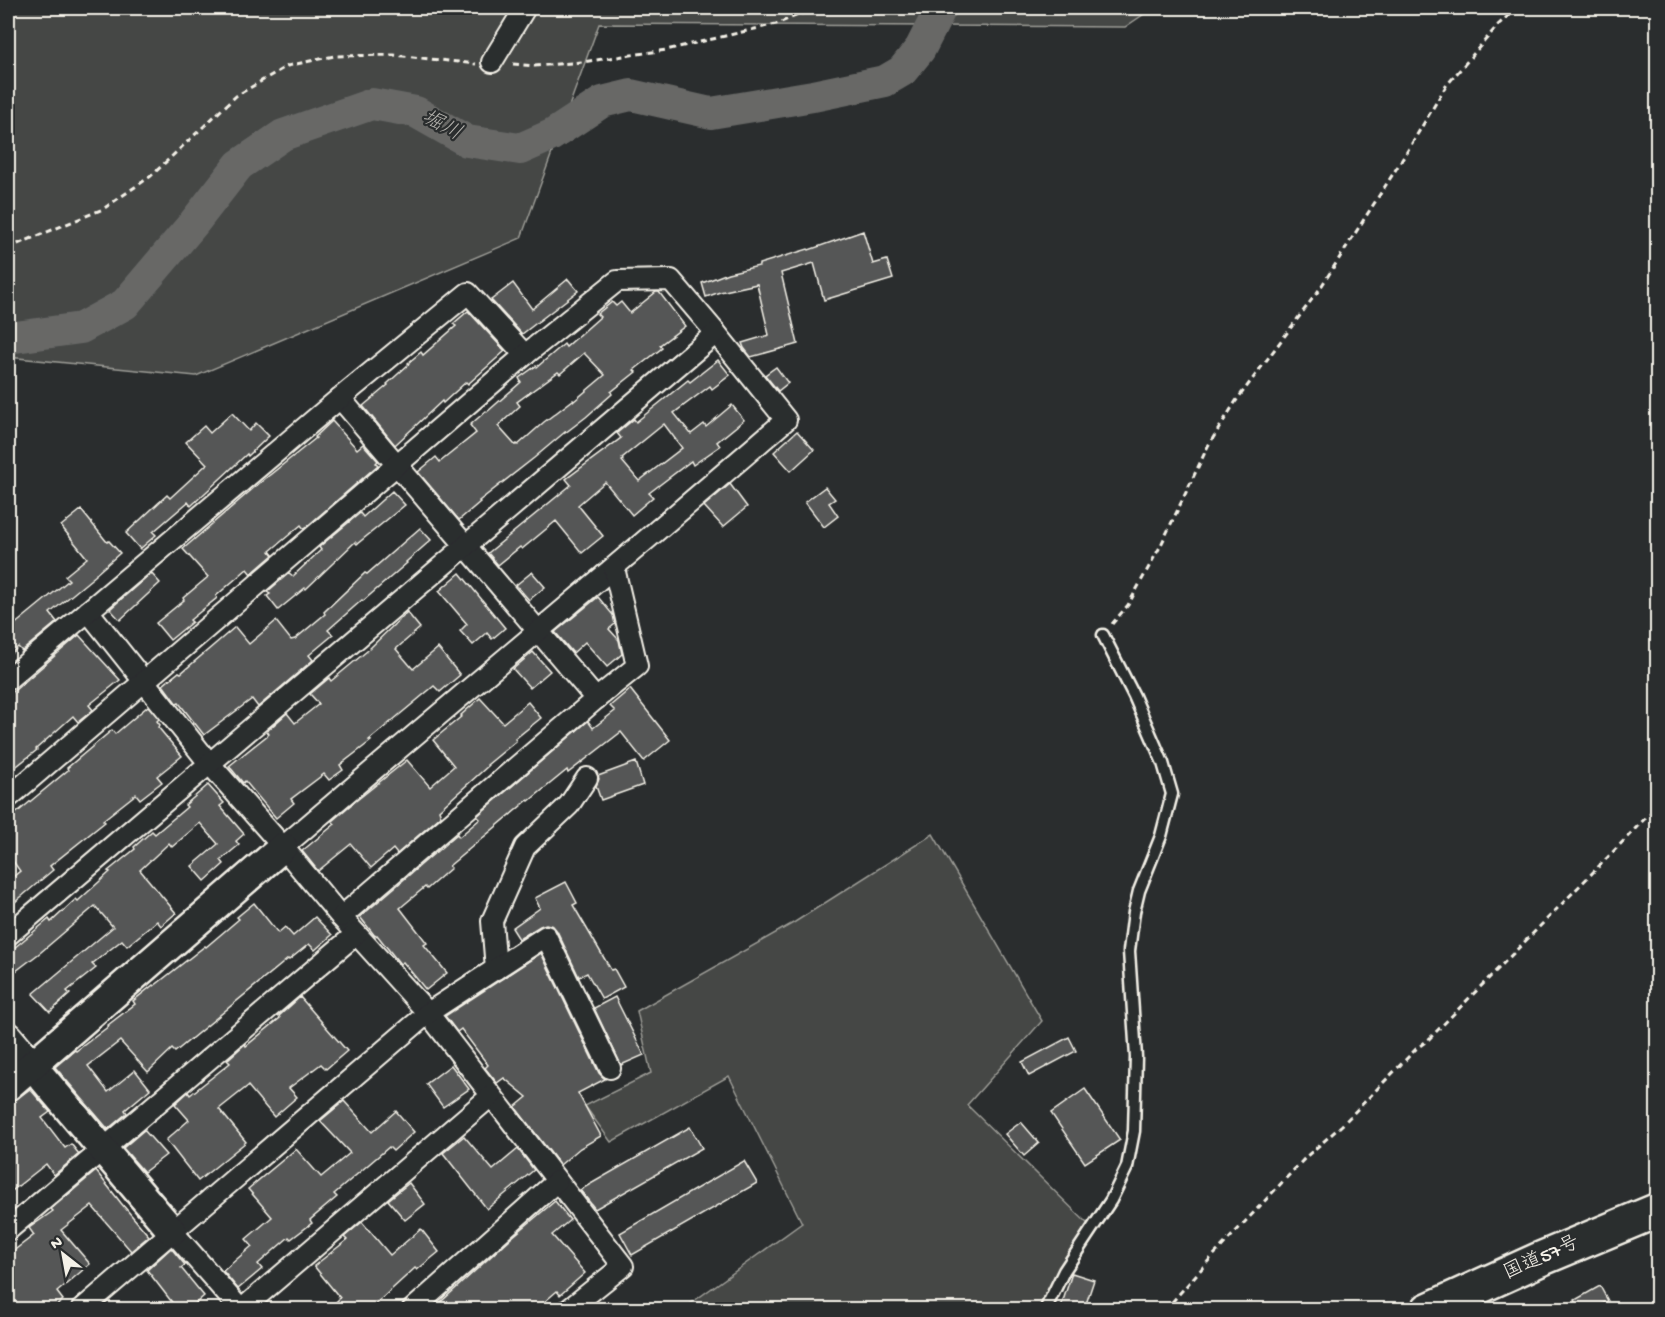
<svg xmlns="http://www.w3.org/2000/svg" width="1665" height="1317" viewBox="0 0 1665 1317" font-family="'Gochi Hand','Klee One',sans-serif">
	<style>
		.green { fill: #444645; stroke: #9c9c96; stroke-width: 1.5 }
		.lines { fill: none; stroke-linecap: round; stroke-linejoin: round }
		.river { stroke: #676866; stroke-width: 32 }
		.building { fill: #555756; stroke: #f4f1e8; stroke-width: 1.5; fill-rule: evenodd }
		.lane-casing { stroke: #f4f1e8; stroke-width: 15 }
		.street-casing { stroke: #f4f1e8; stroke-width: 24 }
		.secondary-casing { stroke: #f4f1e8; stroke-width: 33 }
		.highway-casing { stroke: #f4f1e8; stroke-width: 38 }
		.path { stroke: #f4f1e8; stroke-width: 3; stroke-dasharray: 6 4.5; stroke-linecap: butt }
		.lane { stroke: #2a2d2e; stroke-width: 10 }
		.street { stroke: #2a2d2e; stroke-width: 20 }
		.secondary { stroke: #2a2d2e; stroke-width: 28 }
		.highway { stroke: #2a2d2e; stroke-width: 33 }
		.labels { text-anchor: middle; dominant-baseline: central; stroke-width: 4.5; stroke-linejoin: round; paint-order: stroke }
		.street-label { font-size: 20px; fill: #f4f1e8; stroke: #2a2d2e }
		.water-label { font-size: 21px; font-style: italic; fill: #b5b3ae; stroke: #2a2d2e }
	</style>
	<rect width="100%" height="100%" fill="#2a2d2e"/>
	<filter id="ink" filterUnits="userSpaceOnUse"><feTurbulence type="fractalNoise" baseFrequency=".0167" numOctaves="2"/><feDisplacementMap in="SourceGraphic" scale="12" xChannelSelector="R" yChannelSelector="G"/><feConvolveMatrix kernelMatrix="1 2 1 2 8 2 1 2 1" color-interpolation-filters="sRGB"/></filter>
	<g filter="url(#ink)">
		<!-- green -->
		<g class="green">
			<path d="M8,8h1145l-28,19 -526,-3 -78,214 -325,138 -188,-19z"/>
			<path d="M933,834l109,187 -75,84 125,123 -51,81h-358l119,-86 -73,-147 -118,66 -26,-36 66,-33 -14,-62 158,-89z"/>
		</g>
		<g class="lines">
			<!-- river -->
			<path class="river" d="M8,338l73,-10 44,-24 68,-80 46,-59 44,-30 89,-31 44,8 51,29 53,8 32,-14 50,-33 29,-7 80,18 102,-17 72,-15 17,-10 18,-22 21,-41"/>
		</g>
		<!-- building -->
		<g class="building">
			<path d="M863,231l10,33 14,-4 6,19 -69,21 -10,-37 -33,10 17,71 -47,13 -7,-9 -2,-5 27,-8 -12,-51 -37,8 -14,5 -4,-14 26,-10 31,-7v-2l49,-15 1,1z"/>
			<path d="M568,279l10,12 -56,43 -31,-34 22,-17 19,26z"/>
			<path d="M656,292h3l26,34 -25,19 2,3 -28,22 2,2 -25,20 1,2 -26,23 -21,16v-1l-31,26 -55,43 1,1 -21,18 -41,-48 18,-15 4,5 36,-29 -6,-8 16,-14 1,1 34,-30 -2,-4 17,-12 1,1 27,-23 2,3 34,-30 -3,-3 15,-12 4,4 5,-4 9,11zM584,353l21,22 -31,26 -1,-1 -29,22 -26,23 -1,-1 -2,1 -17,-19 22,-20 -3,-4 41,-30 2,2z"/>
			<path d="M468,311l37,40 -37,33 -2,-2 -23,21 -1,-2 -47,44 -32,-39 25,-21 -1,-1 22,-20 -1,-1 13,-11 2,3 33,-29 -3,-2z"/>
			<path d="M718,360l12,15 -18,14 -2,-3 -36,27 17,21 13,-10 2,3 26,-22 12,15 -27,22 3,4 -27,19 -2,-4 -42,32 4,4 -21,18 -27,-33 -27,23 25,31 -21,17 -26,-32 -34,28 -2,-2 -22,18 -10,-12 83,-68 -5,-6 55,-41 -4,-5 17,-14 2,3 52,-42 2,2zM664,424l18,24 -43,33 -17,-20 1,-1 -1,-2z"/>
			<path d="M776,367l12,16 -10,8 -13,-16z"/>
			<path d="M232,413l17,18 7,-8 13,13 -21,20 -1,-2 -56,52 -3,-4 -35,30 3,3 -16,14 -14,-16 41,-38 3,3 37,-34 -21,-22 18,-16 6,7z"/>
			<path d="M332,421l25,28 6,-5 15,17 -2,2 2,2 -74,64 -3,-4 -31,26 3,4 -22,19 -4,-5 -31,27 1,2 -27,22 2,2 -22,18 -14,-17 28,-23 -1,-2 25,-21 -25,-28 73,-63 60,-48 -1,-1z"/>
			<path d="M797,431l17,19 -23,21 -17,-19z"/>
			<path d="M730,484l17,23 -24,20 -19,-21z"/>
			<path d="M825,487l10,12 -6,4 9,13 -14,11 -19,-25z"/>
			<path d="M392,491l13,14 -48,39 -2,-2 -49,47 -1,-1 -27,22 -11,-14 3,-2 -3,-2 22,-19 4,3 28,-26 -2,-3 41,-34 3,4z"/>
			<path d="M81,510l26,32 2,-1 11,12 -24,21v1l-46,38 7,9 -35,29 -4,-4 -10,9v-26l61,-50 -4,-4 22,-18 -26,-32z"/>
			<path d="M420,528l11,12 -25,22 1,1 -44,38 -1,-1 -34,30 5,5 -24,20 4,5 -55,47 -6,-8 -48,36 -25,-32 -2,1 -14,-19 16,-13 2,1 54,-46 14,17 27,-23 15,19 4,-1 30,-25 -1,-2 41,-39 2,1z"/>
			<path d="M532,572l13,15 -16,13 -13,-15z"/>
			<path d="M151,573l9,10 -40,37 -10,-11z"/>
			<path d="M460,573l45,55 -13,11 -5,-6 -14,12 -13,-14 7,-7 -28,-33z"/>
			<path d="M598,597l15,18 2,9 -6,5 10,11 3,14 -15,13 -22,-25 -12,11 -18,-21z"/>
			<path d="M407,612l13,16 -24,21 17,20 25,-21 22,27 -20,17 -6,-6 -65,54 2,1 -31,24 3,5 -14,10 -5,-6 -33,25 3,4 -18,15 -31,-37 -2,2 -14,-17 40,-32 -2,-3 20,-18 8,10 24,-19 -9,-10 19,-16 2,3 36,-30z"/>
			<path d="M79,635l41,45 -31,25 4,5 -15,12 -5,-6 -37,33 1,1 -29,23v-77z"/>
			<path d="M533,652l17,19 -20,17 -17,-19z"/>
			<path d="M630,689l40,51 -26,21 -23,-29 -53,41 -1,-3 -38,31 -1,-1 -79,66 2,2 -24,21 -2,-2 -25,21 27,35 -3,2 23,28 -21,17 -23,-28 -3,2 -23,-29 -2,1 -15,-19 97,-83 2,3 21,-18 -3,-3 111,-95 5,7 22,-17 -5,-5z"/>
			<path d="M480,698l23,25 25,-21 13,16 -26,21 1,2 -29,24 1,1 -49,44 2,6 -44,38 -4,-5 -22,19 -20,-24 -33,27 -16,-20 33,-27 -3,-3 15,-13 60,-48 23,27 24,-21 -21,-26 29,-24 -1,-1z"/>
			<path d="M148,706l11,13 -2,2 3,4 -2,2 24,29 -25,20 5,6 -22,17 -4,-5 -33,26 2,2 -55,44 3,4 -45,38v-27l12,-10 -12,-17v-34l60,-50 -1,-2 45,-38 3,4z"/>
			<path d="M636,762l7,23 -42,15 -5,-14 3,-7 -1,-3z"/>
			<path d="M208,785l16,18 -4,3 24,28 -8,7 3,4 -18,15 3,4 -19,17 -13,-15 26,-22 -18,-21 -28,24 -3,-4 -29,27 36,43 -15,13 -4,-5 -30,25 -5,-6 -30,24 4,4 -29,23 3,3 -20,18 -17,-18 80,-67 -18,-21 -54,46 -33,25v-24l41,-34 2,3 25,-23 2,2 32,-29 -2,-1 27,-22 -1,-2 18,-16 3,3 32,-27 -2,-2z"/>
			<path d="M566,882l11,21 -4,2 38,65 3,-1 10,18 -22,12 -15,-26 -8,4 -22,-46 -4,-5 -7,-2 -6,2 -21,13 -7,-11 28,-20 -5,-10z"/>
			<path d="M254,903l24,30 7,-6 8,9 22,-19 17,18 -17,15 -6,-6 -20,16 -1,-1 -113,93 -3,-3 -24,23 -28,-31 -32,25 20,26 27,-22 15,19 -25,21 2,3 -19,16 -53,-62 20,-17 1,1 33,-25 -1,-1 27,-21 -2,-3 20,-16 1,1 51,-40 1,1 33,-28 -2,-2z"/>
			<path d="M541,953l58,120 6,6 -27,14 23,43 -21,12 -20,17 -45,-58 12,-10 -23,-19 -7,5 -12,-15 3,-3 -27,-36 -4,3 -12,-16z"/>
			<path d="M300,997l47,54 -21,18 -5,-5 -32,24 8,9 -23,20 -26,-31 -29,23 27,33 -48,39 -32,-41 23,-20 -14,-16 13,-12 2,3 40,-32 -3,-3 18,-16 1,2 34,-28 -1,-2z"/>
			<path d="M615,997l29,58 -23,10 -27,-57z"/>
			<path d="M1069,1037l7,14 -47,25 -7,-14z"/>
			<path d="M451,1065l18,24 -26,18 -17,-23z"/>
			<path d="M30,1089l20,23 -8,6 23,30 6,-4 8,10 -25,21 -8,-11 -38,30v-89z"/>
			<path d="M1085,1089l35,51 -35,23 -34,-50z"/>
			<path d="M344,1101l28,31 24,-21 18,21 -21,19 -4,-4 -55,47 3,3 -27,23 2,3 -21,16 -2,-2 -31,27 4,5 -24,20 -15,-18 29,-25 -6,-7 26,-22 -24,-28 48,-40 25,28 29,-24 -30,-32z"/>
			<path d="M1021,1122l18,21 -15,13 -19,-22z"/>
			<path d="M690,1127l12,21 -107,61 -15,-19z"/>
			<path d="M144,1130l22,25 -22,17 -21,-24z"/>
			<path d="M464,1136l29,34 25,-21 16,21 -47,39 -44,-56z"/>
			<path d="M744,1161l13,22 -125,72 -12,-22z"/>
			<path d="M96,1171l25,32 28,33 -18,15 -39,-45 -31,24 29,34 -33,28 6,8 -11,10h-44v-55l26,-20 -5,-7 24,-17 -2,-2z"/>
			<path d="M409,1183l16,21 -20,16 -17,-20z"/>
			<path d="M555,1201l15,19 -18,15 33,38 -25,22 -3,-4 -22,19h-103l79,-72z"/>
			<path d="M362,1222l28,33 31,-26 18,23 -22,18 -2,-2 -46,42h-41l12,-12 -26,-32 33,-26 -3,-3z"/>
			<path d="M171,1248l14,17 -4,3 23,28 -16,14h-10l-31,-40z"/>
			<path d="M1072,1273l22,7 -10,30h-24z"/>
			<path d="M1600,1286l8,15 -17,9h-11l-5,-10z"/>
		</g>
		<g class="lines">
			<!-- lane casing -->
			<g class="lane-casing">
				<path id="lane" d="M1045,1310l19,-39 47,-71 16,-33 7,-36 2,-74 -7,-106 5,-39 5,-21 22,-55 11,-42 -9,-31 -29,-67 -31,-61"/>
			</g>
			<!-- street casing -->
			<g class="street-casing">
				<g id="street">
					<path d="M492,62l33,-54"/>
					<path d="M340,398l256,301"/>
					<path d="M88,611l121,152 74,84 58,70 87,96 195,253 -55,44"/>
					<path d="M8,679l332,-281 128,-105 57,62"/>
					<path d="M8,798l517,-443 92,-74 54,-1 45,53 70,87c-166,144 -336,284 -503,427"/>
					<path d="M341,917l255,-218 41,-33 -23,-98"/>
					<path d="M8,935l708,-602"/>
					<path d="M496,969l-4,-48 33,-74 44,-42 18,-27"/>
					<path d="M8,1230l348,-296"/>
					<path d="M172,1231l69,79 250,-214"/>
					<path d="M81,1310l347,-297 118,-77 64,132"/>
					<path d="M412,1310l145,-129"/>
				</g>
			</g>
			<!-- secondary casing -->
			<g class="secondary-casing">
				<g id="secondary">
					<path d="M8,1037l164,194"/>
					<path d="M8,1086l275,-239"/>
				</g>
			</g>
			<!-- highway casing -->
			<g class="highway-casing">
				<path id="highway" d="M1428,1310l110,-50 120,-50"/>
			</g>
			<!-- path -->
			<g class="path">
				<path d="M513,64l22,2 47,-4 84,-12 110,-26 40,-16"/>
				<path d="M8,248l95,-39 48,-33 85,-80 51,-30 47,-10 60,-1 82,9"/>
				<path d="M1112,624l16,-19 33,-60 47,-99 28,-45 83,-111 86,-135 41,-69 53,-62 18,-16"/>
				<path d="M1165,1310l46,-52 95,-101 36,-32 74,-76 13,-10 179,-182 50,-52"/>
			</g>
			<!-- lane -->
			<use href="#lane" class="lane"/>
			<!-- street -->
			<use href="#street" class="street"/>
			<!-- secondary -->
			<use href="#secondary" class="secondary"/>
			<!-- highway -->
			<use href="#highway" class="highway"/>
		</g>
	</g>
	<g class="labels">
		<!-- street labels -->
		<g class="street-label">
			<text transform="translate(1542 1259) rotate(-24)">国道57号</text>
		</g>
		<!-- water labels -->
		<g class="water-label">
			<text transform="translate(441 127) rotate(28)">堀川</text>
		</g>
	</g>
	<!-- margin -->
	<rect width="1665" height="1317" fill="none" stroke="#2a2d2e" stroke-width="30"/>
	<rect x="15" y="15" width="1635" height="1287" fill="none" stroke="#f4f1e8" stroke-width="2" filter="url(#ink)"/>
	<!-- north arrow -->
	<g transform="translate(63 1254) rotate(329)" stroke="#2a2d2e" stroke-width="4.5" paint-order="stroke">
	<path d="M0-4.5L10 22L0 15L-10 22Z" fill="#f4f1e8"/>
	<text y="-9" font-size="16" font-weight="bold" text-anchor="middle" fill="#f4f1e8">N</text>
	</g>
</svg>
